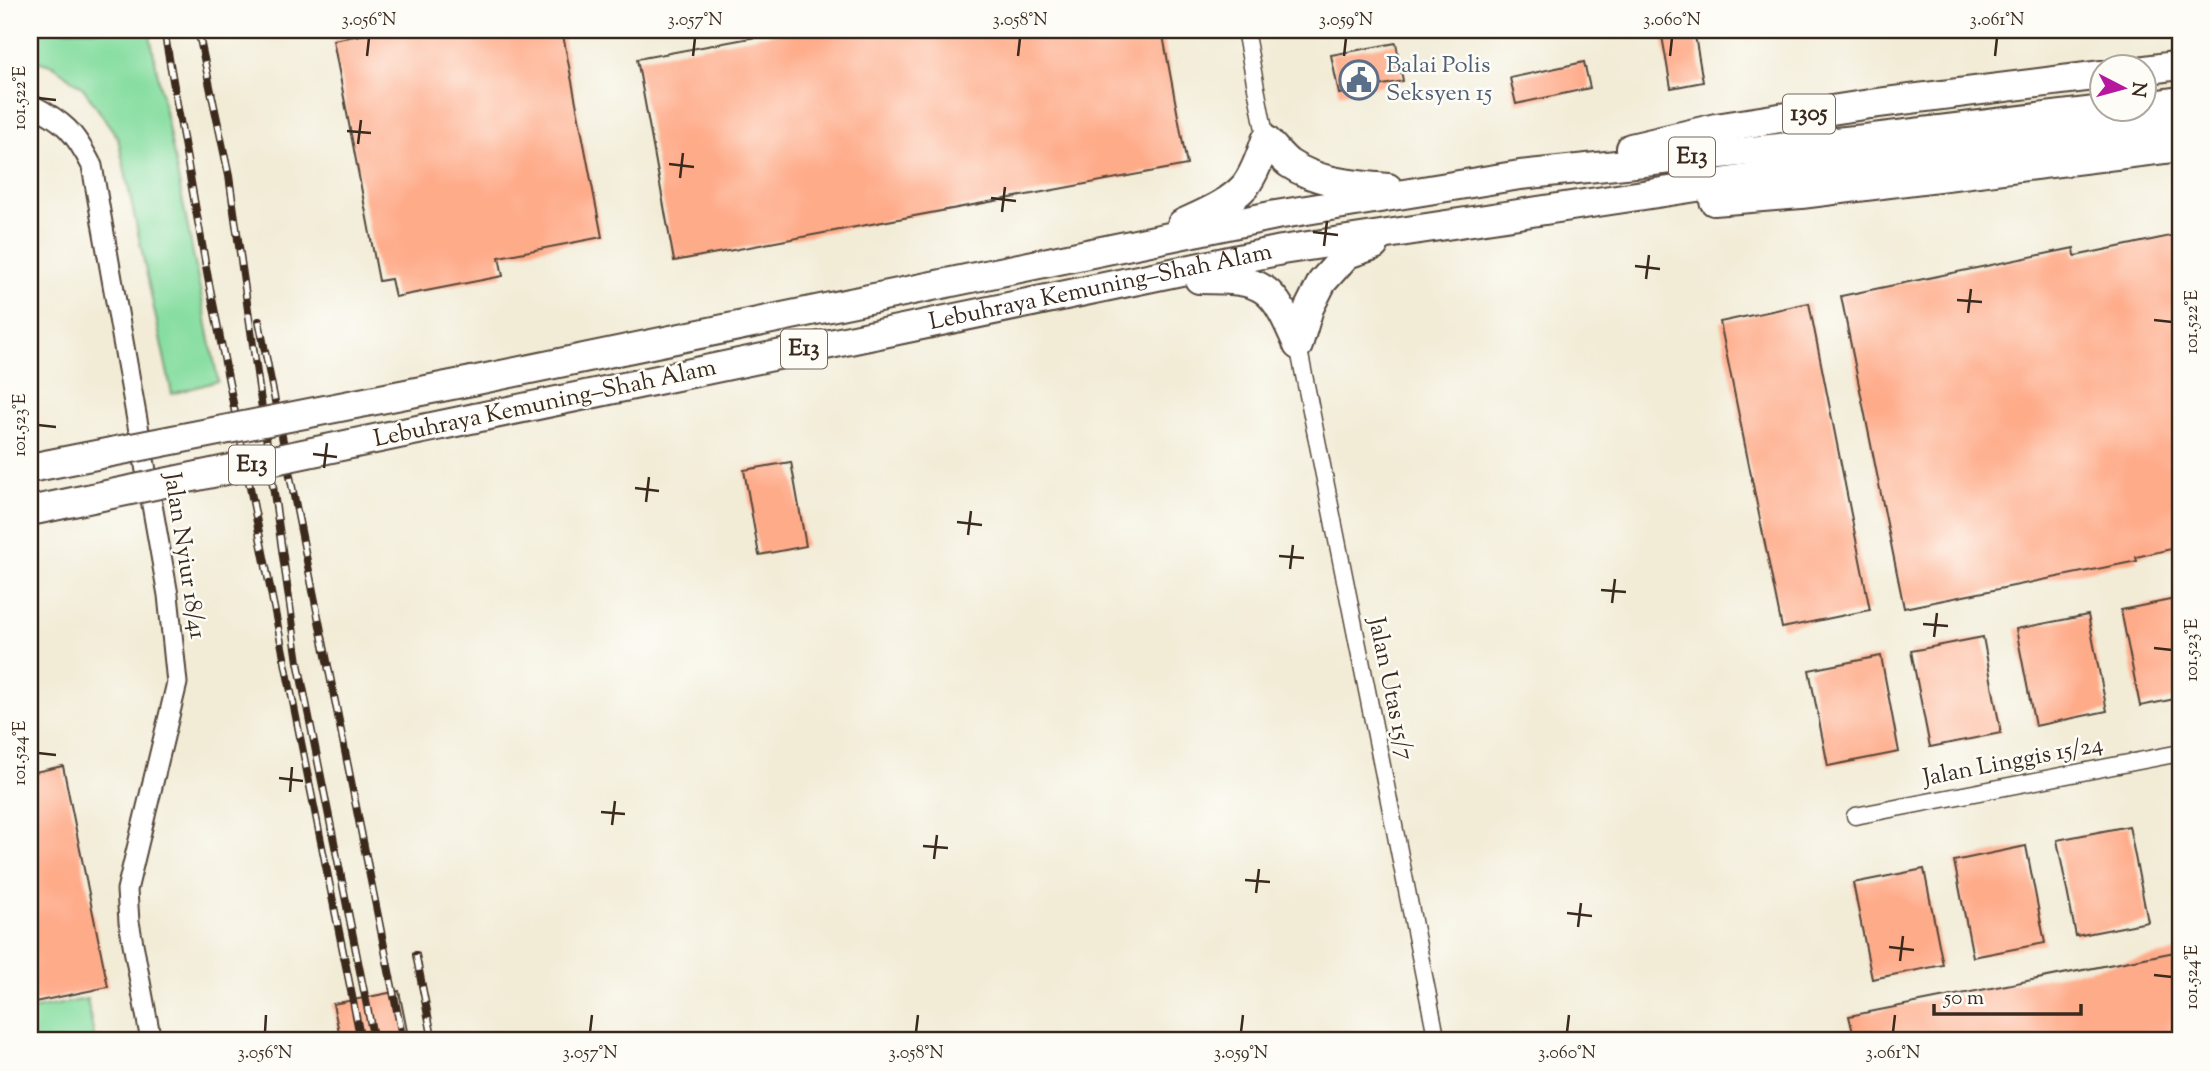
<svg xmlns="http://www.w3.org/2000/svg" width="2210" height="1071" viewBox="0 0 2210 1071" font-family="'Sorts Mill Goudy',serif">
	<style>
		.green { fill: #88dea2; stroke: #628460; stroke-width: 2 }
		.building { fill: #feab89 }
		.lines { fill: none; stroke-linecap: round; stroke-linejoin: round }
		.minor-casing { stroke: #56473a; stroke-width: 19 }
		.tertiary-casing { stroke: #56473a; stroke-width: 23 }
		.motorway-casing { stroke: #56473a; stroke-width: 32 }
		.minor { stroke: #fff; stroke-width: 16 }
		.tertiary { stroke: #fff; stroke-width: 19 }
		.motorway { stroke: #fff; stroke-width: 28 }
		.rail-casing { stroke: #3b2a1e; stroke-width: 8 }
		.rail { stroke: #fdfcf7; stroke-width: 5; stroke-dasharray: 16; stroke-linecap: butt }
		.motorway-bridge-casing { stroke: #56473a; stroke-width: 32; stroke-linecap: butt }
		.motorway-bridge { stroke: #fff; stroke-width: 28 }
		.ticks { fill: none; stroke: #3b2a1e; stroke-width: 2.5 }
		.labels { text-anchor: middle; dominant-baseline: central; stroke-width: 5; stroke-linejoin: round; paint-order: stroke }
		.shield { fill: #fdfcf7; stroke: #75695f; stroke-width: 2 }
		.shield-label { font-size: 23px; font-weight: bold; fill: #3b2a1e }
		.service-label { font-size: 24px; fill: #4e5e75; stroke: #fdfcf7; text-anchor: start }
		.street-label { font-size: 24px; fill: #3b2a1e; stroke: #fdfcf7 }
		.neatline { fill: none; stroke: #3b2a1e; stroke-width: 2.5 }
		.ticks-label { font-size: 18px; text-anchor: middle; fill: #3b2a1e }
	</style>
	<rect width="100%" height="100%" fill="#fdfcf7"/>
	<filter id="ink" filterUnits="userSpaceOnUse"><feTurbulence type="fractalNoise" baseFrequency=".0143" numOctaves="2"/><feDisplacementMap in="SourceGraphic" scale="14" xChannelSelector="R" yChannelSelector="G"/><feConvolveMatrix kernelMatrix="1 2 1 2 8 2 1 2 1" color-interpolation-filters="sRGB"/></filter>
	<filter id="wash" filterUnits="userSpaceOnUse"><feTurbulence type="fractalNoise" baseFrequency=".00686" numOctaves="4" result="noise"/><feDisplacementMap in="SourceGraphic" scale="28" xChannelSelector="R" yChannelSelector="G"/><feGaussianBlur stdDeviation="1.57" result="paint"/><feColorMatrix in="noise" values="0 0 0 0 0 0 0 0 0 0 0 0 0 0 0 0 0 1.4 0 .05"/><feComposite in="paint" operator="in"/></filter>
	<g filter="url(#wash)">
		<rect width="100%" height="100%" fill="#f2ecd7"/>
		<!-- green -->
		<g class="green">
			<path d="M30,30h119l69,351 -46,13 -54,-256 -35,-50 -29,-22 -24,-7z"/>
			<path d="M87,999l8,42h-65v-31z"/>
		</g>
		<g id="blocks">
			<!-- building -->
			<g class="building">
				<path d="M387,30h175l40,207 -103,20 4,19 -108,21 -4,-18 -12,2 -46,-241z"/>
				<path d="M793,30h369l25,135 -513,96 -37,-202z"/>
				<path d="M1661,30h33l9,52 -32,6z"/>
				<path d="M1396,43l7,38 -64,13 -8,-39z"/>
				<path d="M1584,62l6,26 -74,16 -6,-26z"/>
				<path d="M2180,234v313l-44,10 1,4 -233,47 -63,-312 233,-48 1,8z"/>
				<path d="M1809,303l61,307 -88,18 -62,-306z"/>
				<path d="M791,462l15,84 -47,9 -15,-85z"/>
				<path d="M2180,598v100l-40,8 -19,-96z"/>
				<path d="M2088,615l19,96 -72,15 -19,-97z"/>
				<path d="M1983,637l18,96 -71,14 -19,-96z"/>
				<path d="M1881,656l18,96 -71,14 -19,-96z"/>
				<path d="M63,766l45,221 -78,16v-230z"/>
				<path d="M2129,826l19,96 -72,14 -19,-96z"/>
				<path d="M2026,846l19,97 -72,14 -19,-96z"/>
				<path d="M1924,869l19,96 -71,14 -19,-96z"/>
				<path d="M2180,951v90h-325l-6,-25z"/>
				<path d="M399,991l10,50h-68l-8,-37z"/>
			</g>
		</g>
	</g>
	<g filter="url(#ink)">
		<use href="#blocks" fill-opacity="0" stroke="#56473a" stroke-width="2"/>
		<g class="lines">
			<!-- minor casing -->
			<g class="minor-casing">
				<g id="minor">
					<path d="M1245,30l21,110"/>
					<path d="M1298,345l139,696"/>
					<path d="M1855,816l325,-63"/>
				</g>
			</g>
			<!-- tertiary casing -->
			<g class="tertiary-casing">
				<path id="tertiary" d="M30,104c34,17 44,27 62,62l76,429 9,88 -50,207 2,32 22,119"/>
			</g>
			<!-- motorway casing -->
			<g class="motorway-casing">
				<g id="motorway">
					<path d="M2144,70l36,-5"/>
					<path d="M2144,106l36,-5"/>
					<path d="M1631,148l85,-20 154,-24 232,-29"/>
					<path d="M1714,201l87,-7 379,-47"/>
					<path d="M1182,224c21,-10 47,-20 63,-38 10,-13 16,-31 21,-46 8,7 15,18 24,24 28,19 66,21 98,24"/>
					<path d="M1199,279c67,0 73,6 99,66"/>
					<path d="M1298,345l11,-37 13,-26 25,-28 27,-9"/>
					<path d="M472,381l804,-166 244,-40 345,-36 255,-31"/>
					<path id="s1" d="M475,418l807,-168 585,-89 313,-37"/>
				</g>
			</g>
			<!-- minor -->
			<use href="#minor" class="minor"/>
			<!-- tertiary -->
			<use href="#tertiary" class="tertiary"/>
			<!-- motorway -->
			<use href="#motorway" class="motorway"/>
			<!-- rail casing -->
			<g class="rail-casing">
				<g id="rail">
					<path d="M164,30l44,248 153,763"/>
					<path d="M198,30l31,146 69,486 76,379"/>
					<path d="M259,321l144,720"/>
					<path d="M416,955l17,86"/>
				</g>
			</g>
			<!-- rail -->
			<use href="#rail" class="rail"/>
			<!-- motorway-bridge casing -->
			<g class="motorway-bridge-casing">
				<g id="motorway-bridge">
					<path d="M30,468l442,-87"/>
					<path d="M30,511l445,-93"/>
				</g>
			</g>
			<!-- motorway-bridge -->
			<use href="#motorway-bridge" class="motorway-bridge"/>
		</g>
	</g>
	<!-- ticks -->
	<path class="ticks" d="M367,56l2,-18M693,56l2,-18M1018,56l2,-18M1344,56l2,-18M1670,56l2,-18M1995,56l2,-18M38,98l18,2M347,131l24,2M358,144l3,-24M669,164l25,3M680,178l3,-25M991,198l25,3M1002,212l3,-25M1313,232l25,3M1324,246l3,-25M1635,266l25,3M1646,279l3,-24M1957,300l25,2M1968,313l3,-24M2154,320l18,2M38,425l18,2M313,454l24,3M324,468l3,-25M635,488l24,3M646,502l3,-25M957,522l25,3M968,535l3,-24M1279,556l25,2M1290,569l3,-24M1601,590l25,2M1612,603l3,-24M1923,624l25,2M1934,637l3,-24M2154,648l18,2M38,753l18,2M279,778l24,3M290,792l2,-25M601,812l24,2M612,825l3,-24M923,846l25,2M934,859l3,-24M1245,880l25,2M1256,893l3,-24M1567,913l25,3M1578,927l3,-24M1889,947l25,3M1900,961l3,-25M2154,975l18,2M265,1032l1,-17M590,1032l2,-17M916,1032l2,-17M1241,1032l2,-17M1567,1032l2,-17M1893,1032l2,-17"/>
	<!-- icons -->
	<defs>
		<g id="civic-ring" transform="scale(2.0125)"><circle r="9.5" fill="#fdfcf7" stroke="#5c6f8a" stroke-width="1.5"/><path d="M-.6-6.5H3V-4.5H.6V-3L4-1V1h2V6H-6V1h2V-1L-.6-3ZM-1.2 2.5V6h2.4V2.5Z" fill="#5c6f8a"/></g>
	</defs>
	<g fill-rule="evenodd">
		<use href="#civic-ring" x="1359" y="80"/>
	</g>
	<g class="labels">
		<!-- shield labels -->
		<g class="shield">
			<rect x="1783" y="94.5" width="52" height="39" rx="5"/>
			<rect x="1669" y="137.5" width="46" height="39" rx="5"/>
			<rect x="781" y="329.5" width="46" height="39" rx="5"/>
			<rect x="229" y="445.5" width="46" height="39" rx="5"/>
		</g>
		<g class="shield-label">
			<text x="1809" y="114">1305</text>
			<text x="1692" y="157">E13</text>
			<text x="804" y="349">E13</text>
			<text x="252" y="465">E13</text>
		</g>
		<!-- service labels -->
		<g class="service-label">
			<text x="1386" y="66">Balai Polis<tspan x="1386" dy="28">Seksyen 15</tspan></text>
		</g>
		<!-- street labels -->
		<g class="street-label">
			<text stroke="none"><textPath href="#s1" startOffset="639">Lebuhraya Kemuning–Shah Alam</textPath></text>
			<text transform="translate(545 404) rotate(-12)">Lebuhraya Kemuning–Shah Alam</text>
			<text transform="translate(184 556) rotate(81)">Jalan Nyiur 18/41</text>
			<text transform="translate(1390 689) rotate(78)">Jalan Utas 15/7</text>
			<text transform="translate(2013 762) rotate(-11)">Jalan Linggis 15/24</text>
		</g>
	</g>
	<!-- margin -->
	<rect width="2210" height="1071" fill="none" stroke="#fdfcf7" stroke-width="77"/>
	<!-- north arrow -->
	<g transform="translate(2123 88) rotate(96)"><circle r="33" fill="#fdfcf7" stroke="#afa8a0" stroke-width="2"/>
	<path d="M0-5L12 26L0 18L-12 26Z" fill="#b5179e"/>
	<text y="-10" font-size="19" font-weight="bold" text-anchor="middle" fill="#3b2a1e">N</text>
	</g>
	<!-- scale -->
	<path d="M1934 1004v10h147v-10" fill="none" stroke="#3b2a1e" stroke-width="3.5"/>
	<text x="1944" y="1004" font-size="21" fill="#3b2a1e" stroke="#fdfcf7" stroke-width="5" paint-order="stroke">50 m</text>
	<rect x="38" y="38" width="2134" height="994" class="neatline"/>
	<g class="ticks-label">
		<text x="369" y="25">3.056°N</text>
		<text x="695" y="25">3.057°N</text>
		<text x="1020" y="25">3.058°N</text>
		<text x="1346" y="25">3.059°N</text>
		<text x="1672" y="25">3.060°N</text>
		<text x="1997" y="25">3.061°N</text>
		<text transform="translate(19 98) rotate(-90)" y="6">101.522°E</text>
		<text transform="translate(2191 322) rotate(-90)" y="6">101.522°E</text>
		<text transform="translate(19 425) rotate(-90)" y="6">101.523°E</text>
		<text transform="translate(2191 650) rotate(-90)" y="6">101.523°E</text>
		<text transform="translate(19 753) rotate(-90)" y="6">101.524°E</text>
		<text transform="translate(2191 977) rotate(-90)" y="6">101.524°E</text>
		<text x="265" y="1058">3.056°N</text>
		<text x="590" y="1058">3.057°N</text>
		<text x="916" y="1058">3.058°N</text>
		<text x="1241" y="1058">3.059°N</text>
		<text x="1567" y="1058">3.060°N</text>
		<text x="1893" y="1058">3.061°N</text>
	</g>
</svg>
